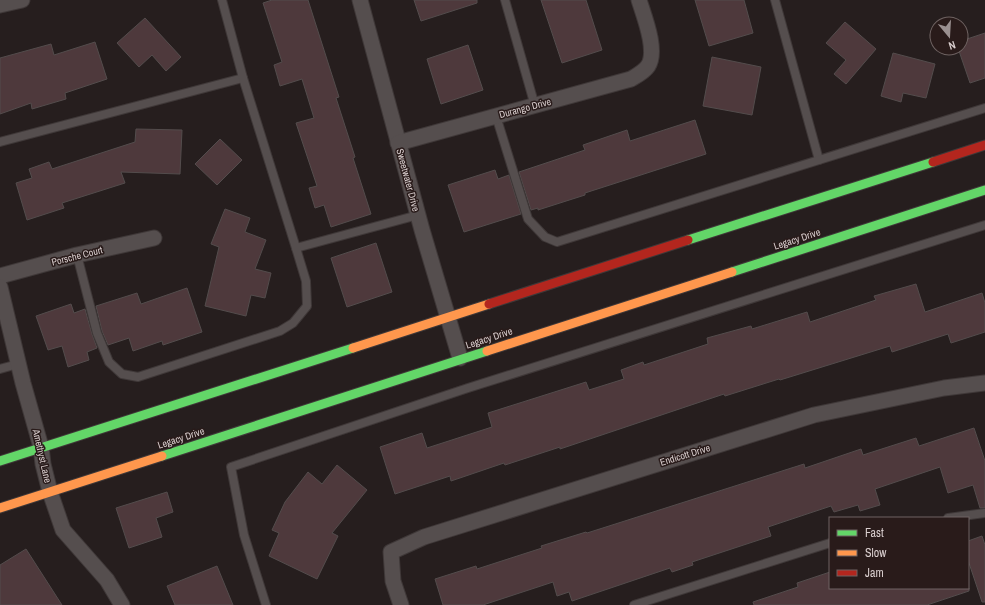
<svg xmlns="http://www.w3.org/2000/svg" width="985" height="605" viewBox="0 0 985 605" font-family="'Archivo Narrow',sans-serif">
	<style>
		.building { fill: #4e393c; stroke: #534c4c }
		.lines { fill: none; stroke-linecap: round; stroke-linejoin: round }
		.lane-casing { stroke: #3f3838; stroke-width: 10 }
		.street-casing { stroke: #3f3838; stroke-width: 17 }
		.fast-casing { stroke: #3f3838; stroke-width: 11 }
		.slow-casing { stroke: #3f3838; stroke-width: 11 }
		.jam-casing { stroke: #3f3838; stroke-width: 11 }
		.lane { stroke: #554e4e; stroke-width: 8 }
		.street { stroke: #554e4e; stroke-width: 15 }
		.fast { stroke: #63d668; stroke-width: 9 }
		.slow { stroke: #ff974d; stroke-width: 9 }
		.jam { stroke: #b3261e; stroke-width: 9 }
		.labels { text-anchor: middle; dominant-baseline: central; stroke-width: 3; stroke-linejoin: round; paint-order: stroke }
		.street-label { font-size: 10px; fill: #d9cece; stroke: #291b1a }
	</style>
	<rect width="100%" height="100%" fill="#261e1e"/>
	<!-- building -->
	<g class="building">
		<path d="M272,0h36l31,97 -3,1 19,59 -2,1 18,56 -40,13 -7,-22 -9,3 -6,-20 8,-2 -21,-63 18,-5 -12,-39 -22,7 -6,-21 8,-3 -19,-59z"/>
		<path d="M414,0h63v3l-56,18z"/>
		<path d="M541,0h45l16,50 -40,13z"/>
		<path d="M695,0h49l9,33 -44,13z"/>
		<path d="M145,18l36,39 -15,14 -14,-16 -13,12 -22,-24z"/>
		<path d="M845,22l31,27 -30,35 -12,-10 12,-14 -20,-17z"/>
		<path d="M985,33v45l-15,5 -12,-35h3v-7z"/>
		<path d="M95,42l12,37 -42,14 1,6 -34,10 -1,-6 -31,11v-56l51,-14 3,11z"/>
		<path d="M468,45l15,45 -42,14 -14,-45z"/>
		<path d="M893,53l42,11 -9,34 -23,-5 -2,9 -20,-6z"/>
		<path d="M712,57l49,10 -9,48 -49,-9z"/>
		<path d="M695,120l11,34 -121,39v2l-47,15v-2l-7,2 -12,-38 66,-22 -2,-5 44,-15 3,11z"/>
		<path d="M136,129l46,1 -2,44 -59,-2 4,11 -63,20 2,5 -37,12 -11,-37 16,-5 -3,-9 20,-7 3,7 83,-27z"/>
		<path d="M220,139l22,21 -25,25 -22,-21z"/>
		<path d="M495,170l3,9 11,-4 12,39 -57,18 -16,-47z"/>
		<path d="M225,209l25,9 -5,14 21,8 -11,29 16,4 -6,25 -14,-3 -5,21 -41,-10 14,-59 -8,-3z"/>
		<path d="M376,243l16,49 -45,15 -16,-49z"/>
		<path d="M916,284l9,28 57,-19 3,10v29l-34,11 -3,-9 -56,18 -2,-6 -110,34 -1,-1 -54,17 -1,-2 -164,55v-2l-55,18 -1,-2 -53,18 -1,-5 -55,18 -15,-47 42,-14 5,15 65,-21 -4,-14 98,-31 3,8 35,-11 -3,-9 22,-8 1,3 64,-21 -1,-6 44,-12 1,3 55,-17 3,10 66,-22 -2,-4z"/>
		<path d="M187,288l15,44 -39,13 -1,-4 -29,10 -4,-13 -21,7 -6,-14 -6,-25 41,-13 4,11z"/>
		<path d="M71,304l3,9 11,-4 7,25 5,14 -10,4 2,8 -21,7 -6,-21 -14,4 -12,-34z"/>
		<path d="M974,428l11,33v47h-5l-7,-23 -25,8 -8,-26 -65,22 5,16 -20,6 -2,-6 -24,7 -3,-6 -63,21 3,9 -79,26 1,3 -21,7 -2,-4 -98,33 -3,-9 -12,4 -4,-14 -70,23h-40l-8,-26 41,-13 1,3 65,-21 -1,-2 45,-14 1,1 217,-69 1,4 56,-19 2,6 53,-17 3,8z"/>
		<path d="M337,465l30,25 -35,43 6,3 -21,43 -48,-23 10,-23 -7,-3 13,-28 23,-30 14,12z"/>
		<path d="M167,492l6,20 -17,6 6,19 -33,11 -13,-40z"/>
		<path d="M982,536l3,9v57h-3l-14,-42v-19z"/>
		<path d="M26,549l36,56h-62v-40z"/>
		<path d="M217,566l16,39h-58l-8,-19z"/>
		<path d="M830,572v16h139v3l-42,14h-173l-1,-3 45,-15 -1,-4z"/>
	</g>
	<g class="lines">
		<!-- lane casing -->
		<g class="lane-casing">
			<g id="lane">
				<path d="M505,0l30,106"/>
				<path d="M775,0l44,160"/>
				<path d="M496,116l32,103 17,18 12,5 428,-134"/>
				<path d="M0,142l243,-64"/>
				<path d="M296,248l122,-33"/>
				<path d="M77,255l20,78 12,29 13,12 16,3 142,-46 13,-8 14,-17 -1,-25 -10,-33 -53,-170 -21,-78"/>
				<path d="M0,369l18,-5"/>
				<path d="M948,518l37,-5"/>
				<path d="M266,605l-22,-70 -13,-68 237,-79 517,-163"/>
				<path d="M634,605l196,-62"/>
			</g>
		</g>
		<!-- street casing -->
		<g class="street-casing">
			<g id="street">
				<path d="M360,0l62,230 38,128"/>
				<path d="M0,5l22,-5"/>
				<path d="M398,143l233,-64c5,-3 13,-7 17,-13 10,-15 -4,-50 -9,-66"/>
				<path d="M0,276l77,-21 77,-17"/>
				<path d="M0,287l23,96 18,64 2,17 7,28 13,38 44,50 15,25"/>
				<path d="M401,605l-8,-24 -2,-29 33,-15 390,-122 130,-27 41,-5"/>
			</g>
		</g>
		<!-- fast casing -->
		<g class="fast-casing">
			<g id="fast">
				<path d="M688,240l245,-78"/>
				<path d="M732,272l253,-82"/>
				<path d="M162,456l325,-105"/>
				<path d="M0,461l353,-113"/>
			</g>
		</g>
		<!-- slow casing -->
		<g class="slow-casing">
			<g id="slow">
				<path d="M353,348l136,-44"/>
				<path d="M487,351l245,-79"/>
				<path d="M0,508l162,-52"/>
			</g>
		</g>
		<!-- jam casing -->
		<g class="jam-casing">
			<g id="jam">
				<path d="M933,162l52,-17"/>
				<path d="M489,304l199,-64"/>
			</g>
		</g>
		<!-- lane -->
		<use href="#lane" class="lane"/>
		<!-- street -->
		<use href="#street" class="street"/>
		<!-- fast -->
		<use href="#fast" class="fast"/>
		<!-- slow -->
		<use href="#slow" class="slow"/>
		<!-- jam -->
		<use href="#jam" class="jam"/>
	</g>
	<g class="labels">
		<!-- street labels -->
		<g class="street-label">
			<text transform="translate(525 108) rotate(-15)">Durango Drive</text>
			<text transform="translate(408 180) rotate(75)">Sweetwater Drive</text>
			<text transform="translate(797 239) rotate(-18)">Legacy Drive</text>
			<text transform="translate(77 256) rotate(-14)">Porsche Court</text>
			<text transform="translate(489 338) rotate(-18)">Legacy Drive</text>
			<text transform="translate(181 438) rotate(-18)">Legacy Drive</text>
			<text transform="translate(685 455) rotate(-17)">Endicott Drive</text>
			<text transform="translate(42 456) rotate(77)">Amethyst Lane</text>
		</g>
	</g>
	<!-- legend -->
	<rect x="829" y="517" width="140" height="72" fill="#291b1a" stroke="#6f6362"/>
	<rect x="837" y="530" width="20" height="6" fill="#63d668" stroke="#6f6362"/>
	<text x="865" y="537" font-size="12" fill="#d9cece">Fast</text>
	<rect x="837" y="550" width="20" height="6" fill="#ff974d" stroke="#6f6362"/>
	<text x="865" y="557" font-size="12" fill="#d9cece">Slow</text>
	<rect x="837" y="570" width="20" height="6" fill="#b3261e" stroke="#6f6362"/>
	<text x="865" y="577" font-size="12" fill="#d9cece">Jam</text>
	<!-- north arrow -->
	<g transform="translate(949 36) rotate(162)"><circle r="19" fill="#291b1a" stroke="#6f6362"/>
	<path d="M0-3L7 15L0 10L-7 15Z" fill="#9a9090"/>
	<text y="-6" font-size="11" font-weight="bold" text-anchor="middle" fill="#d9cece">N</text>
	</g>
</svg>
